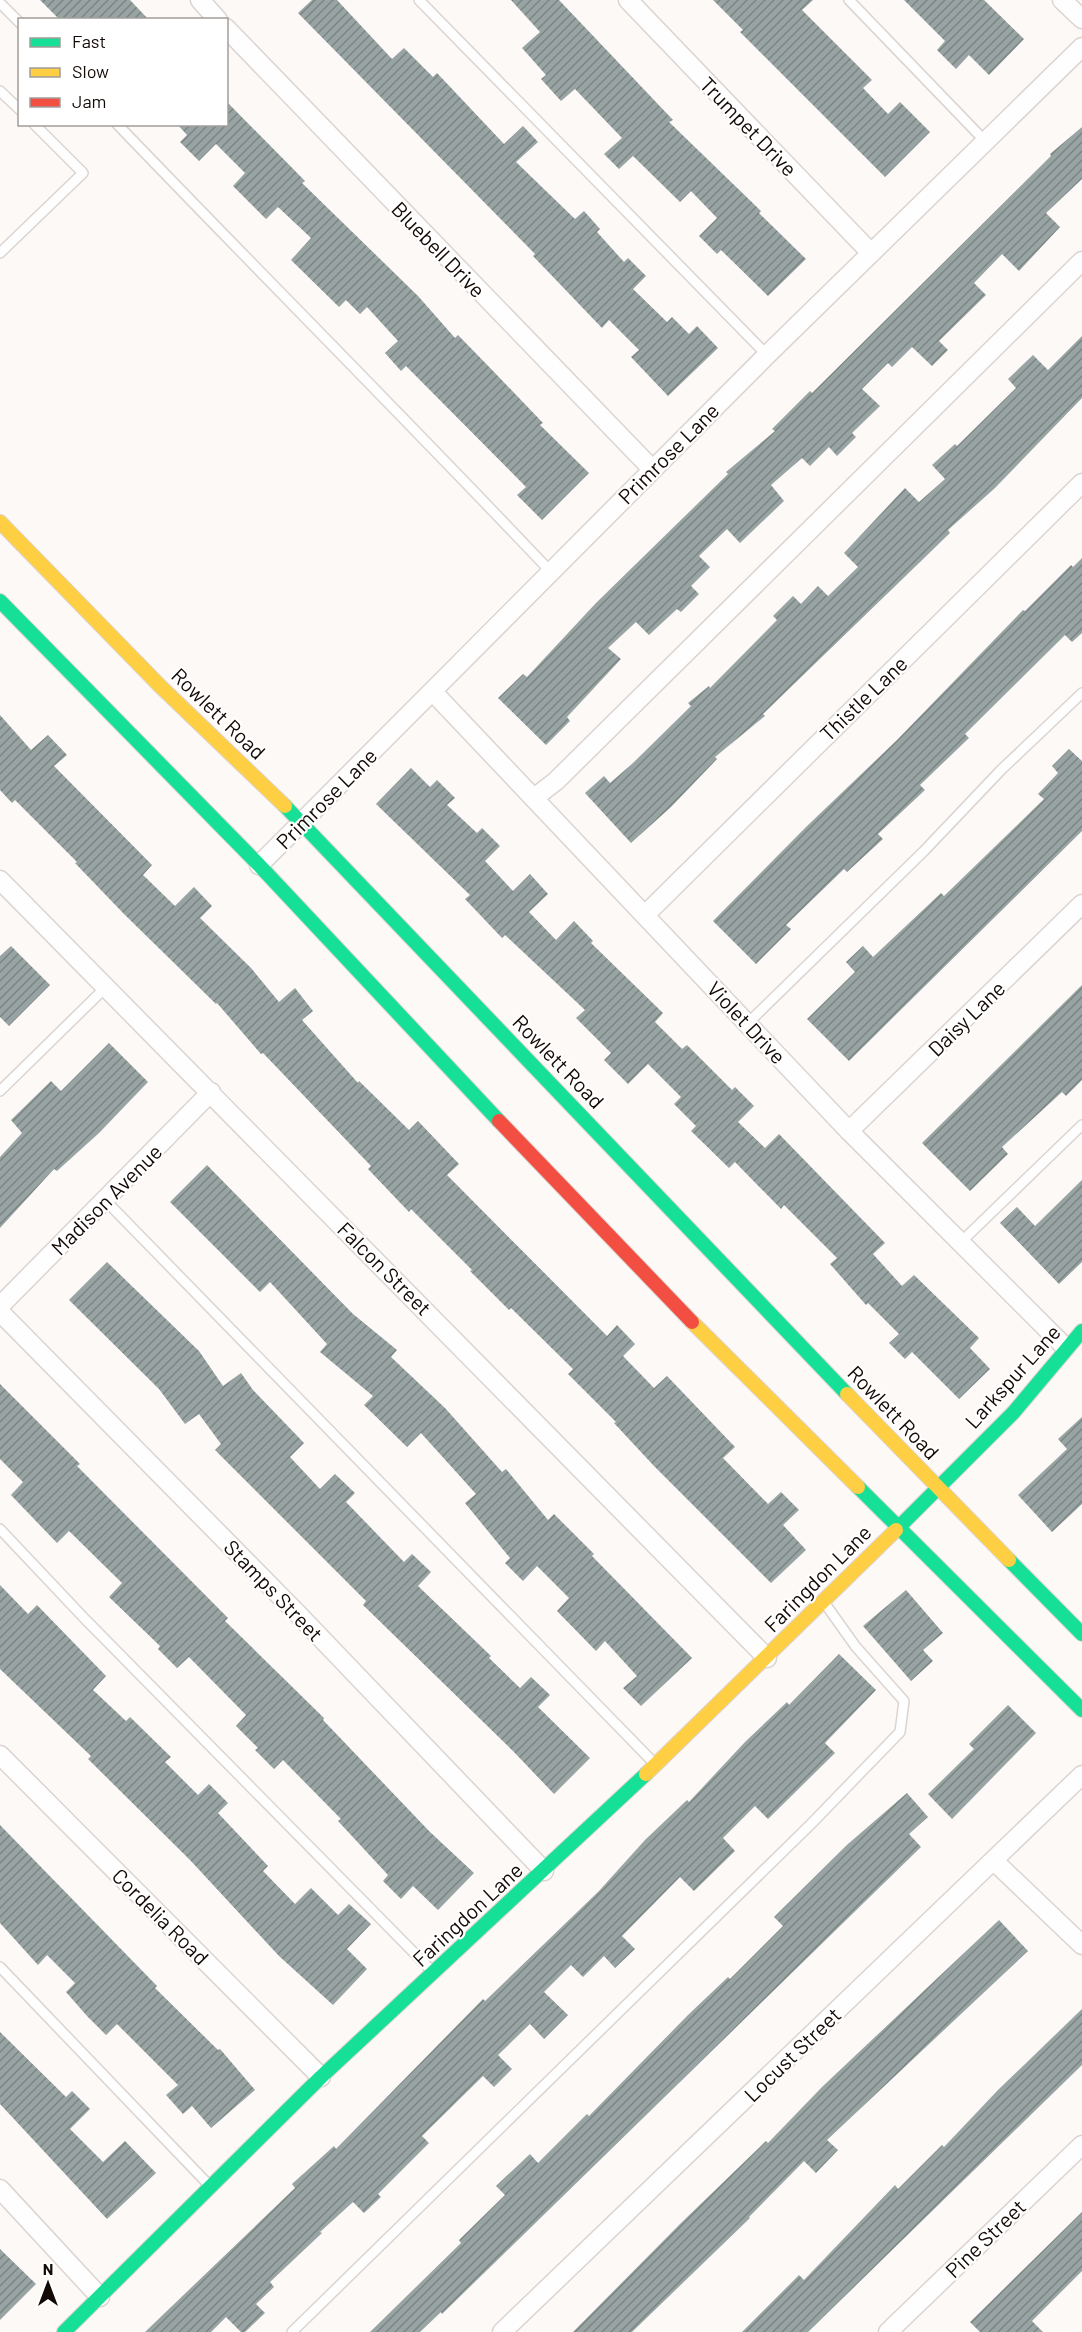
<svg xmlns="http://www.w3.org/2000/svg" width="1082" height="2332" viewBox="0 0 1082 2332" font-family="Barlow,sans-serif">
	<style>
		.building { fill: url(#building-hatch) }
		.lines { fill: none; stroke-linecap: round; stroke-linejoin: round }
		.lane-casing { stroke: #dcd4d0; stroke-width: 12 }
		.street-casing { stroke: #dcd4d0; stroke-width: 21 }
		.fast-casing { stroke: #dcd4d0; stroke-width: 16 }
		.slow-casing { stroke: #dcd4d0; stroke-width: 16 }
		.jam-casing { stroke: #dcd4d0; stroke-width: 16 }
		.lane { stroke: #fffefe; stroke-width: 9 }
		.street { stroke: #fffefe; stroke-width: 18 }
		.fast { stroke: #16e098; stroke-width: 14 }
		.slow { stroke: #ffcf43; stroke-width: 14 }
		.jam { stroke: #f24e42; stroke-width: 14 }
		.labels { text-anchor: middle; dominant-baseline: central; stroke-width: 4.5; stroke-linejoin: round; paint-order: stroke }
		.street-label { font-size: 21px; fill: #130905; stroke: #fff }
	</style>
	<defs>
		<pattern id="building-hatch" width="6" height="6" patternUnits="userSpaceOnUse" patternTransform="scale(1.5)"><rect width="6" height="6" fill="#98a4a3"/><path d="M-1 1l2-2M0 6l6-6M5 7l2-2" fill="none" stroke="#7b8483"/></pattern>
	</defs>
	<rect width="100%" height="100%" fill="#fcf9f7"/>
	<!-- building -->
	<g class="building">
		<path d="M40,0h90l19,20h-89z"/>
		<path d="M312,0h25l55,59 12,-11 29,29 4,-4 67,71 19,-18 15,16 -22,20 59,57 9,-8 16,18 -3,3 27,30 4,-4 18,18 -13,13 34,33 5,-5 17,17 8,-8 21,22 -50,48 -37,-39 8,-7 -30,-30 -7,8 -69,-72 2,-2 -237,-241z"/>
		<path d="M511,0h48l114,120 -4,2 92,89 -2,2 47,46 -38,37 -47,-46 -4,4 -18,-18 18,-18 -26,-27 -11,11 -47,-46 -14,13 -15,-15 18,-16 -47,-49 -14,12 -20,-22 5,-4 -24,-27 18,-16z"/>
		<path d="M713,0h100l-11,10 70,70 -9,8 25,26 12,-12 30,30 -45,45 -145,-145 3,-2z"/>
		<path d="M904,0h80l40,39 -35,36 -20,-20 -13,14 -19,-19 8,-9z"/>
		<path d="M226,101l79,80 -3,2 116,113 37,42 3,-3 37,38 48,50 -3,2 49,48 -47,47 -25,-25 9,-8 -120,-121 -5,5 -16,-18 13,-12 -31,-34 -7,7 -14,-14 -7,7 -48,-47 20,-22 -33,-31 -12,12 -33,-33 12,-13 -29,-29 -17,17 -19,-19 7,-7 -10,-11h49z"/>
		<path d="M1082,127v52l-36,34 14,14 -41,44 -17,-17 -28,29 12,12 -47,46 9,9 -16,16 -20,-19 -20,20 -4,-4 -26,26 18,17 -28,27 4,4 -19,19 -8,-9 -19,19 -8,-8 -31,27 13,16 -44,42 -13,-14 -28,27 11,11 -19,19 8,8 -18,18 -4,-3 -28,26 -13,-13 -28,26 13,11 -54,58 3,4 -24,24 -48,-47 25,-24 4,3 69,-74 132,-129 -2,-2 49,-41 -3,-2 38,-38 2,2 239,-237 -1,-2z"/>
		<path d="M1082,336v62l-87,90 -47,42 2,3 -187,181 2,2 -50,41 2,2 -46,48 -40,36 -46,-50 19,-17 6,7 22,-19 59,-58 -3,-3 21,-17 1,2 67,-68 -4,-4 20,-20 8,8 17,-18 10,10 30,-29 -14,-14 61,-65 14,14 26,-23 -13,-14 23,-21 2,2 59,-58 -8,-9 25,-24 15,15z"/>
		<path d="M1082,558v75l-10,9 -7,-7 -100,99 4,4 -49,47 5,5 -47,44 5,5 -36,33 -3,-3 -58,56 5,4 -35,35 -43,-43 93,-94 91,-87 126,-130 2,1 46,-46 2,2z"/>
		<path d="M0,715l31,35 17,-15 19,20 -13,11 98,99 -9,10 32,31 19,-19 18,19 -12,12 51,50 28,34 16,-14 18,23 -11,9 56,63 1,-2 50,49 9,-9 41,43 -12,11 160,161 10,-11 18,19 -12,12 31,32 13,-12 68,71 -12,11 45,46 13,-12 18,18 -16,15 23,25 -35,33 -117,-117 -40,-43 2,-1 -48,-48 5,-5 -62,-61 -2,2 -39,-39 2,-1 -61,-61 -2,3 -41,-43 3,-3 -108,-113 -2,1 -44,-51 -1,1 -92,-90 -49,-51 2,-1 -62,-62 -3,3 -12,-13z"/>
		<path d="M1069,749l13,12v70l-233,230 -42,-42 48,-47 -9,-10 17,-16 10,11 68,-64 3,3 100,-97 -6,-5 20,-21 -6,-7z"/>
		<path d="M411,768l19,19 7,-7 18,18 -8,7 30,28 5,-5 18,18 -15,15 28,30 17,-17 18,20 -19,18 27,28 18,-19 19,20 -2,2 72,70 -8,9 27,27 5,-4 45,45 3,-3 19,19 -16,16 27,26 14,-14 106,109 -12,11 29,32 12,-11 65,63 -9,10 20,21 -31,30 -47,-47 -7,7 -16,-16 10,-9 -31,-31 -2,2 -36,-41 7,-6 -53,-53 -3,4 -46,-47 -6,6 -38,-37 5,-5 -22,-22 7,-7 -33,-33 -20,20 -24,-24 7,-7 -35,-35 9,-8 -80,-75 -3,3 -37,-39 5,-4 -94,-91z"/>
		<path d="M11,946l39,39 -41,41 -9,-9v-61z"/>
		<path d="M1082,985v95l-16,16 -4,-4 -60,55 6,7 -38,37 -48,-48z"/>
		<path d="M109,1043l39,39 -49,51 -42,38 -3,-2 -54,59v-71l22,-24 -11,-13 40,-39 10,10z"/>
		<path d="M207,1165l146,149 44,36 -6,7 54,51 57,64 4,-3 42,51 6,-6 40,40 -2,2 100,102 -51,48 -18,-18 14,-12 -32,-35 -9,10 -39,-40 12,-13 -32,-32 -14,15 -18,-18 5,-5 -45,-55 11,-9 -55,-61 -14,14 -43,-42 9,-9 -53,-44 7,-8 -57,-62 -10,10 -90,-90z"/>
		<path d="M1082,1180v82l-23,22 -59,-61 17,-16 18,19z"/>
		<path d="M107,1262l92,89 24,35 18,-13 12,17 51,53 -14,14 30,32 15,-15 20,19 -9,9 58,60 8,-8 19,18 -13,14 73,70 -2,2 31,30 11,-11 19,18 -12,12 52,51 -36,36 -41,-43 -150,-146 3,-4 -151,-151 6,-6 -22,-30 -14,10 -26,-35 -90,-89z"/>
		<path d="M0,1384l80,80 -3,2 151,152 -3,3 99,97 -1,2 107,112 44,41 -36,37 -25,-24 -12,13 -18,-18 5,-6 -50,-54 3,-2 -58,-59 -9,9 -19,-19 3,-2 -22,-22 10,-11 -57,-58 -12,11 -19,-19 2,-3 -51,-49 13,-14 -53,-52 -12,12 -46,-48 12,-13 -23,-23z"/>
		<path d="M1082,1417v87l-30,28 -34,-37 49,-46 -9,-10z"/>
		<path d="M0,1585l28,29 9,-9 69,71 -13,14 33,31 4,-4 41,40 -6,5 33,33 11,-11 19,19 -10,10 50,53 -5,5 32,33 16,-16 27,27 11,-11 22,20 -24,25 20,20 -34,36 -54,-49 -89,-96 -102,-101 3,-3 -91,-87z"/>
		<path d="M906,1590l37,43 -20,17 10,11 -22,20 -48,-55z"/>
		<path d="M839,1654l37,36 -51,53 10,10 -67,66 -13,-13 -32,32 12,13 -41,40 -14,-14 -58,59 13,13 -20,19 -11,-12 -21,21 -12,-12 -27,27 24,23 -24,24 -14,-15 -32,31 14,14 -18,18 -11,-11 -61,60 7,7 -51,51 3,3 -17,16 -11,-11 -33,30 2,1 -52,49 4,5 -18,17 9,9 -20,19h-4l-15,-15 -15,15h-66l150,-144 -3,-4 42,-38 2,3 147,-150 2,2 114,-110 46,-51 42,-40 2,2 56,-60 42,-40 2,3z"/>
		<path d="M1008,1705l28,28 -84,86 -24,-25 46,-45 -5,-5z"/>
		<path d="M907,1793l21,24 -19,17 12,13 -479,467 -1,-2 -21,20h-50l91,-89 -2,-3 46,-45 -9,-9 34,-32 8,9 49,-49 2,2 99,-101 40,-38 2,2 53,-53 -9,-9 74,-73z"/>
		<path d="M0,1825l157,161 -2,2 63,62 2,-1 35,41 -44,38 -19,-22 -9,8 -17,-19 12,-10 -61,-61 -11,11 -19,-19 -21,-24 9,-9 -28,-28 -9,10 -38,-42z"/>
		<path d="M999,1920l29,31 -201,189 11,10 -22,23 -12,-12 -55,56 1,1 -118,114h-59l108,-109 85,-82 2,2 54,-56z"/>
		<path d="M1082,2009v56l-274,267h-66l57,-57 5,5 91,-95 3,4 44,-44 2,2 54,-57z"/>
		<path d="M0,2032l66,65 6,-6 18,18 -20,20 33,33 22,-21 31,32 -49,46 -107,-115z"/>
		<path d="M1082,2212v59l-50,50 11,11h-63l-10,-10z"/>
		<path d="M0,2249l36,35 -36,36z"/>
	</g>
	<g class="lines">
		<!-- lane casing -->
		<g class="lane-casing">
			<g id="lane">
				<path d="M419,0l348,355"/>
				<path d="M849,0l136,141"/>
				<path d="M0,3l20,20"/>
				<path d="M0,91l20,19"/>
				<path d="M117,124c144,150 291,297 434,448"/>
				<path d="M0,253l83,-80 -49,-49"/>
				<path d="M748,1023l176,-172 77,-81 81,-77"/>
				<path d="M0,1091l107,-105"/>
				<path d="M105,1200l549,563"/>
				<path d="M961,1242l121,-117"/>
				<path d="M0,1529l84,89 348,353"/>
				<path d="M0,1967l208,217"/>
				<path d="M292,2332l519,-508 89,-92 4,-31 -48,-54 -30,-42"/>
			</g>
		</g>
		<!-- street casing -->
		<g class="street-casing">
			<g id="street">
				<path d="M200,0l18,20"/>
				<path d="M628,0l242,252"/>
				<path d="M1062,0l20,19"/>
				<path d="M226,28l426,441"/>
				<path d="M433,692l416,439 216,216"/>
				<path d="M534,798l22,-17 526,-520"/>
				<path d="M259,865l508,-510 315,-308"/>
				<path d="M0,880l767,778"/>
				<path d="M646,914l436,-431"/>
				<path d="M849,1131l233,-227"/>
				<path d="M0,1306l211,-214"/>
				<path d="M0,1312l295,299 249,260"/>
				<path d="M0,1755l321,322"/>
				<path d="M994,1861l88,84"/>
				<path d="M0,2189l100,108"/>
				<path d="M502,2332l580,-557"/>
				<path d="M888,2332l194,-187"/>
			</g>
		</g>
		<!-- fast casing -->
		<g class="fast-casing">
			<g id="fast">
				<path d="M0,601l259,264 240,256"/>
				<path d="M285,806l562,588"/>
				<path d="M858,1487l224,223"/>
				<path d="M896,1530l117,-117 69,-82"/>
				<path d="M1009,1560l73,74"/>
				<path d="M64,2332l257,-255 325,-303"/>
			</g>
		</g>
		<!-- slow casing -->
		<g class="slow-casing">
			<g id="slow">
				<path d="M0,522l160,164 125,120"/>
				<path d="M692,1322l166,165"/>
				<path d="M847,1394l162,166"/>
				<path d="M646,1774l250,-244"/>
			</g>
		</g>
		<!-- jam casing -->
		<g class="jam-casing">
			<path id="jam" d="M499,1121l193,201"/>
		</g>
		<!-- lane -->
		<use href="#lane" class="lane"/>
		<!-- street -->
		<use href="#street" class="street"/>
		<!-- fast -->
		<use href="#fast" class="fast"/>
		<!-- slow -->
		<use href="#slow" class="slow"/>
		<!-- jam -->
		<use href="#jam" class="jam"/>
	</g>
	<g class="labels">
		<!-- street labels -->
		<g class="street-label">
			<text transform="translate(749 126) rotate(46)">Trumpet Drive</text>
			<text transform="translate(439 249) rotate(46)">Bluebell Drive</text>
			<text transform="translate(668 453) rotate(-45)">Primrose Lane</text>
			<text transform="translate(863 698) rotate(-44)">Thistle Lane</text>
			<text transform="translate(219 713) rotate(44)">Rowlett Road</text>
			<text transform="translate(326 798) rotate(-45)">Primrose Lane</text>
			<text transform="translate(966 1018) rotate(-44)">Daisy Lane</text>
			<text transform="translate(747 1022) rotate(47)">Violet Drive</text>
			<text transform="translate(559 1061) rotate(46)">Rowlett Road</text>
			<text transform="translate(106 1199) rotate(-45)">Madison Avenue</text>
			<text transform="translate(385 1268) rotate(45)">Falcon Street</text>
			<text transform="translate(1012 1376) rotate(-48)">Larkspur Lane</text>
			<text transform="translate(894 1412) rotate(46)">Rowlett Road</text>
			<text transform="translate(817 1578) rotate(-45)">Faringdon Lane</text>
			<text transform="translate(274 1590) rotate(46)">Stamps Street</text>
			<text transform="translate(467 1914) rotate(-43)">Faringdon Lane</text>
			<text transform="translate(161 1916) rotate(45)">Cordelia Road</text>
			<text transform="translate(792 2054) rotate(-44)">Locust Street</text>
			<text transform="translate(985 2238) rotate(-44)">Pine Street</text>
		</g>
	</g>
	<!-- legend -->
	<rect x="18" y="18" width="210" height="108" fill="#ffffff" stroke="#a19d9b" stroke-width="1.5"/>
	<rect x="30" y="38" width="30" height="9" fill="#16e098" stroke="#a19d9b" stroke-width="1.5"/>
	<text x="72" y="48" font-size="18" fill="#130905">Fast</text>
	<rect x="30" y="68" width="30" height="9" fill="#ffcf43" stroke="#a19d9b" stroke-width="1.5"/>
	<text x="72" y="78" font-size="18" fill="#130905">Slow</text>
	<rect x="30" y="98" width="30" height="9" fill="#f24e42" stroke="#a19d9b" stroke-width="1.5"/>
	<text x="72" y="108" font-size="18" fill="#130905">Jam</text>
	<!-- north arrow -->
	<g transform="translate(48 2284)" stroke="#ffffff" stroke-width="4.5" paint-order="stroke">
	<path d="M0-4.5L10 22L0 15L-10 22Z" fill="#130905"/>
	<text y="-9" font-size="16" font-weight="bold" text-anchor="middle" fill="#130905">N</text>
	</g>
</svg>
